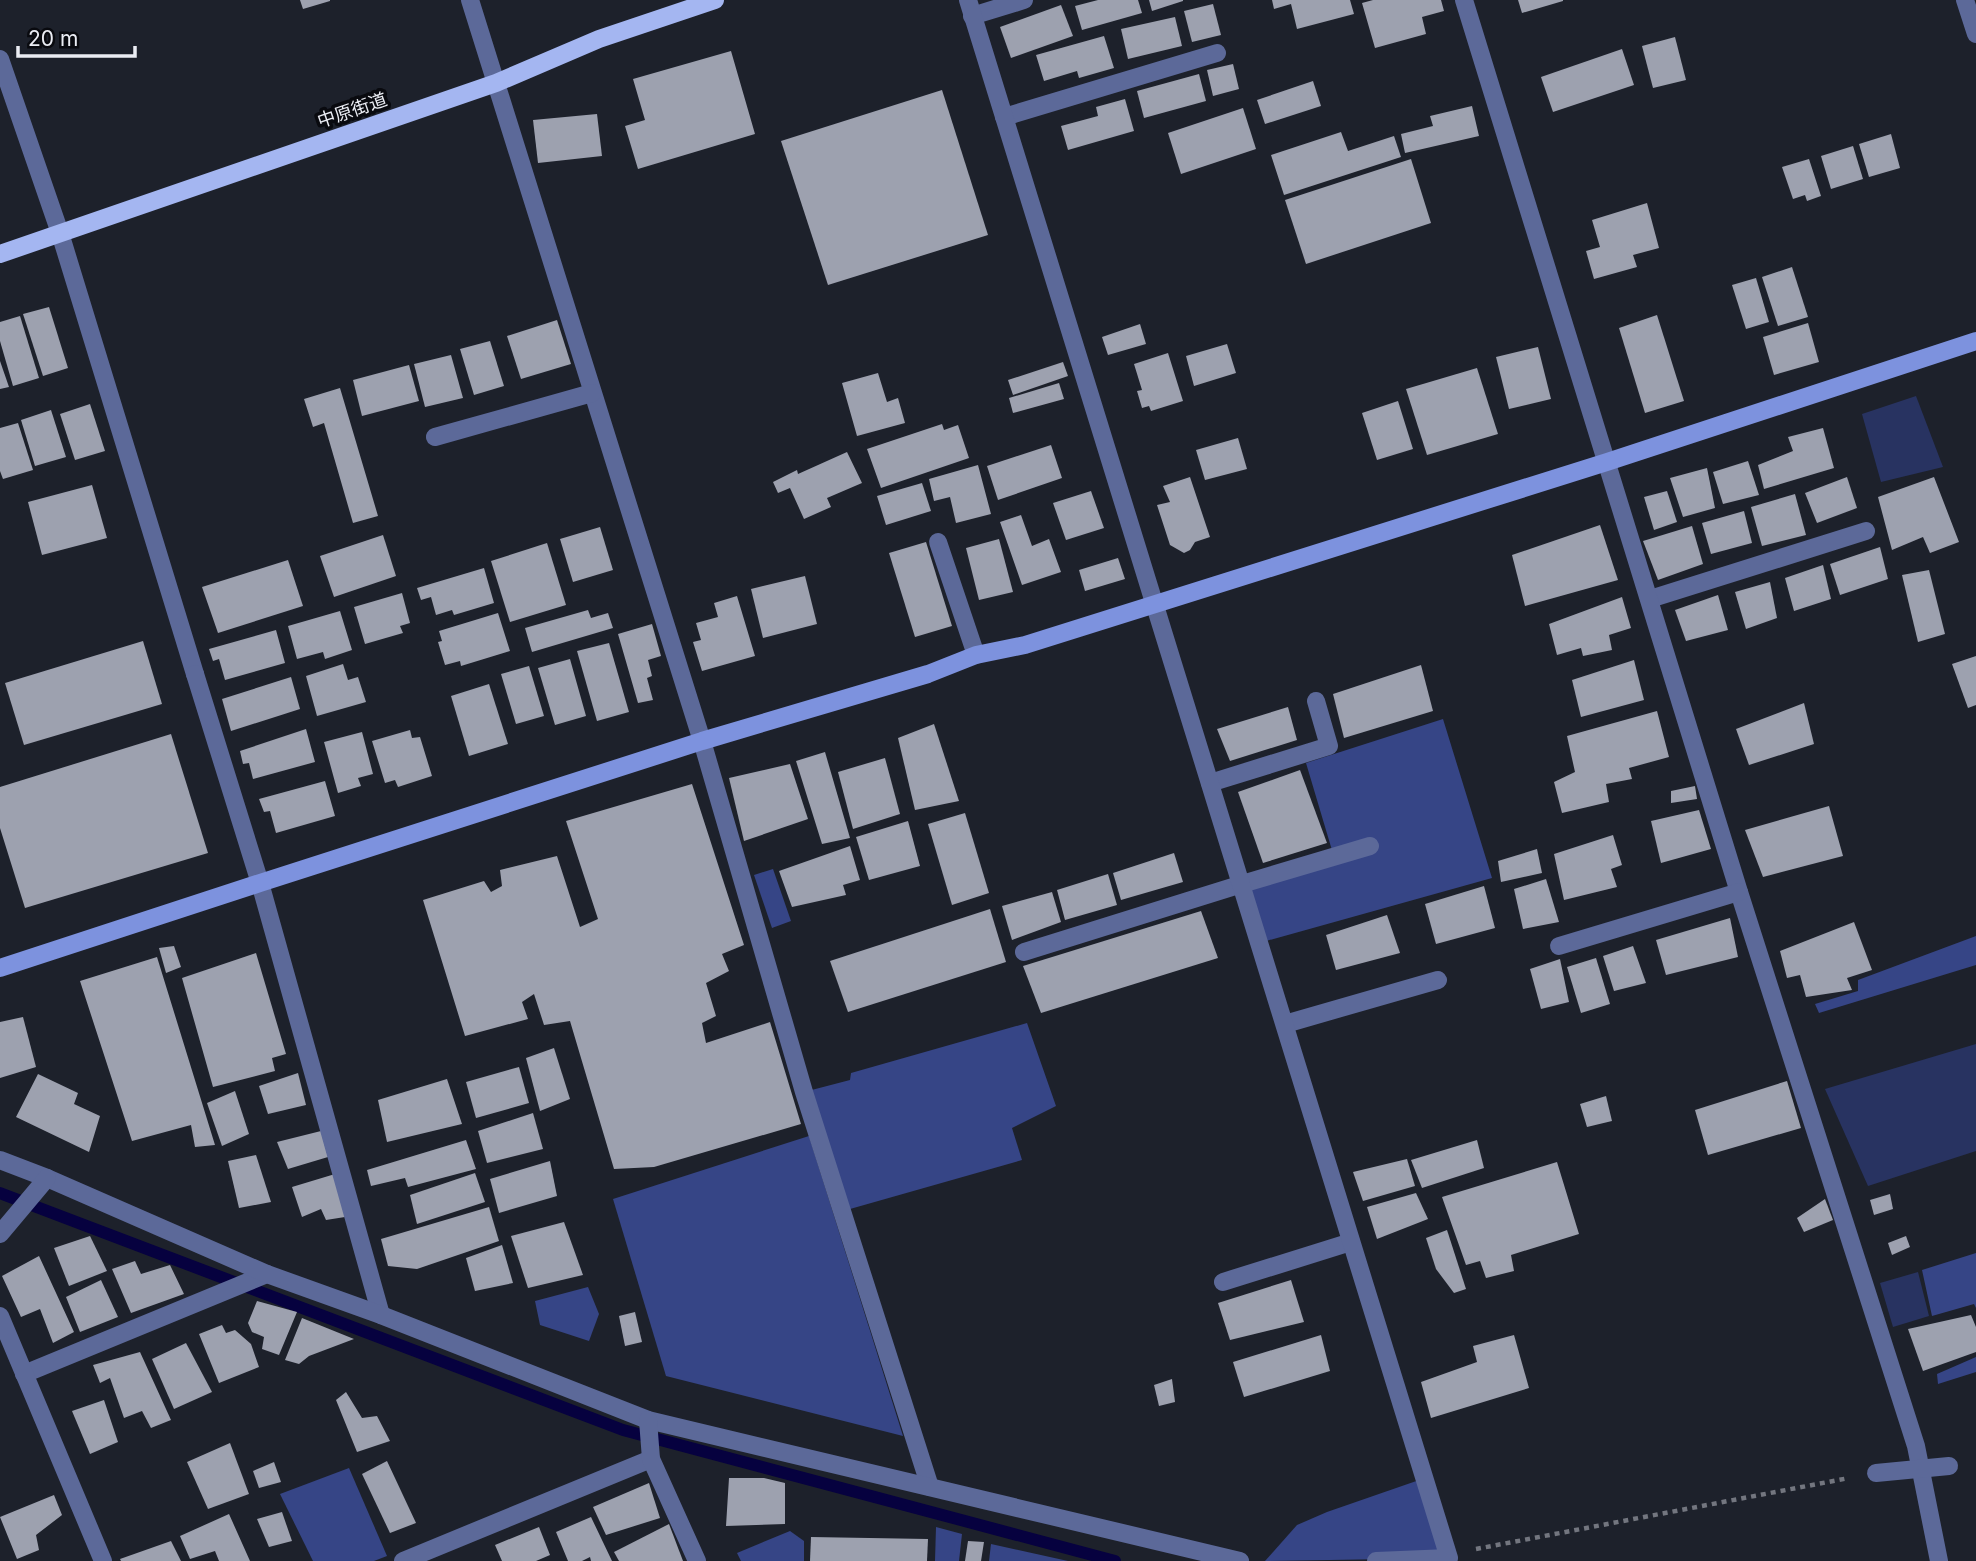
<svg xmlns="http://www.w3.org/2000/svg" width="1976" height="1561" viewBox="0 0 1976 1561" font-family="Inter,'Noto Sans JP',sans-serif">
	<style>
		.green { fill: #283361 }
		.forest { fill: #364586 }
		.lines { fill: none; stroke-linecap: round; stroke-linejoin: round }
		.stream { stroke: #06013f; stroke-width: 12 }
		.building { fill: #9da1af }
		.path { stroke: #73767f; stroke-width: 4.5; stroke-dasharray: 5 5; stroke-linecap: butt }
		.lane { stroke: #5c6999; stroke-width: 18 }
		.street { stroke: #5c6999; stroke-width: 18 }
		.secondary { stroke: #7d92de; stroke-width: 18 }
		.primary { stroke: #a4b6f1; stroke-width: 18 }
		.labels { text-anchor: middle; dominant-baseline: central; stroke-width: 7; stroke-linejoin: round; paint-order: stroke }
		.street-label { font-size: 18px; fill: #ebedf4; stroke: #090a0f }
	</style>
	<rect width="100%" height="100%" fill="#1d212b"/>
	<!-- green -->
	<g class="green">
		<path d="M1916,396l27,71 -62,15 -19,-68z"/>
		<path d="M1976,1044v107l-108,35 -43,-97z"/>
		<path d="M1918,1272l11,44 -36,11 -13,-44z"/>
	</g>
	<!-- forest -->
	<g class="forest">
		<path d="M1443,719l49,159 -233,65 -17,-59 92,-27 -28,-94z"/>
		<path d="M773,869l18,52 -19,7 -18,-53z"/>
		<path d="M1976,936v29l-157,48 -4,-9 43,-13v-11z"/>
		<path d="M1027,1023l29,83 -44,22 10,32 -179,51 -39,-119 46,-12 1,-7z"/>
		<path d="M809,1136l94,300 -237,-60 -53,-177z"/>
		<path d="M1976,1253v55l-2,-4 -42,12 -10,-46z"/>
		<path d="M588,1287l11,27 -10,27 -49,-16 -5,-24z"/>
		<path d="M1976,1357v15l-38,12 -1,-10z"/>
		<path d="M349,1468l38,88 -13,5h-61l-33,-67z"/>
		<path d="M1425,1478l24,80 -184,3 32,-36 30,-13z"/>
		<path d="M936,1527l26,7 -3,27h-24z"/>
		<path d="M790,1531l14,10v20h-63l-4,-8z"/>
		<path d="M991,1544l77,17h-79z"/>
	</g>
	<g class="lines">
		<!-- stream -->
		<path class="stream" d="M0,1193l623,237 492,131"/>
	</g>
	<!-- building -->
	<g class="building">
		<path d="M300,0h30v1l-27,8z"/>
		<path d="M1098,0h40l4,13 -60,17 -7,-24z"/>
		<path d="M1149,0h34v1l-31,10z"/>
		<path d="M1272,0h78l4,14 -57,15 -6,-25 -17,5z"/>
		<path d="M1373,0h68l3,11 -22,6 4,17 -51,14 -13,-45z"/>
		<path d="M1518,0h45v1l-41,12z"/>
		<path d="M1213,4l8,31 -29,7 -8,-31z"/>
		<path d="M1061,5l12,31 -62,22 -11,-31z"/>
		<path d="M1175,17l7,29 -54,13 -7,-30z"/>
		<path d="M1104,36l10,32 -35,10 -2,-7 -33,10 -8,-26z"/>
		<path d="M1675,37l11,43 -33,8 -11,-42z"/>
		<path d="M1622,49l12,36 -81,27 -12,-35z"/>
		<path d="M731,51l24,83 -117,35 -13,-43 20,-6 -12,-41z"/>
		<path d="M1233,64l6,25 -26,7 -6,-26z"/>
		<path d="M1199,74l7,27 -62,17 -7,-27z"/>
		<path d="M1313,81l8,25 -56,18 -8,-24z"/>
		<path d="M942,90l46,145 -160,50 -47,-144z"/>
		<path d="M1125,99l9,32 -66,19 -7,-24 37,-10 -2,-9z"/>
		<path d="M1472,106l7,30 -74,17 -4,-19 32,-8 -3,-10z"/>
		<path d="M1243,108l13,41 -75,25 -13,-41z"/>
		<path d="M597,114l5,42 -64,7 -5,-43z"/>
		<path d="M1341,132l7,19 46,-15 7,21 -117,38 -13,-40z"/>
		<path d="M1891,134l9,34 -31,9 -10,-33z"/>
		<path d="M1853,146l10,33 -32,10 -10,-33z"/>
		<path d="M1411,159l20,64 -125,41 -21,-64z"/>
		<path d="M1809,159l12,37 -14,5 -2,-6 -12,4 -11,-32z"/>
		<path d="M1647,203l12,45 -26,7 4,12 -43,12 -8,-28 14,-4 -8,-27z"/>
		<path d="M1792,267l16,50 -30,9 -16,-49z"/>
		<path d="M1756,278l13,44 -23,7 -14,-44z"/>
		<path d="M49,307l19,61 -25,8 -20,-62z"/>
		<path d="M1657,315l27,86 -39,12 -26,-85z"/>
		<path d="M20,316l19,62 -26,8 -13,-45v-19z"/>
		<path d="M557,320l14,44 -50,15 -14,-43z"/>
		<path d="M1808,323l11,39 -45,13 -11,-38z"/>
		<path d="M1140,324l6,20 -38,11 -6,-18z"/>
		<path d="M490,341l14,45 -30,9 -14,-46z"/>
		<path d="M1227,344l9,29 -42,13 -8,-30z"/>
		<path d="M1538,347l13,52 -42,10 -13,-52z"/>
		<path d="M1168,353l15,48 -32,10 -2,-5 -7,2 -5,-17 5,-1 -8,-26z"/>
		<path d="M451,355l12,43 -38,9 -11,-43z"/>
		<path d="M0,361l9,26 -9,2z"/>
		<path d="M1063,362l5,14 -55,19 -5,-15z"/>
		<path d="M409,365l10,36 -57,15 -9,-36z"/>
		<path d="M1477,368l21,66 -71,21 -21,-66z"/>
		<path d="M878,373l9,29 11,-4 7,25 -48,13 -15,-53z"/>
		<path d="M1059,383l5,16 -51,14 -4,-15z"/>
		<path d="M340,388l38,128 -25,7 -29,-100 -11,4 -9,-28z"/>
		<path d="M1398,401l15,48 -36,11 -15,-47z"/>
		<path d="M90,404l15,47 -30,9 -15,-46z"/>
		<path d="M51,410l15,47 -31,9 -14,-46z"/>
		<path d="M18,423l15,47 -30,9 -3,-8v-43z"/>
		<path d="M942,424l2,6 14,-5 11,33 -88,30 -14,-39z"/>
		<path d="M1823,428l11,40 -70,21 -6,-24 35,-14 -5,-14z"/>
		<path d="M1238,438l9,31 -42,11 -9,-30z"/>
		<path d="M1051,445l11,33 -64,22 -11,-34z"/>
		<path d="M847,452l15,31 -35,15 4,9 -27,12 -14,-31 -12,5 -5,-11 24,-12 1,4z"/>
		<path d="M1748,461l11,34 -36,9 -10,-32z"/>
		<path d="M978,465l13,49 -35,9 -6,-26 -16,4 -5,-22z"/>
		<path d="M1707,468l8,40 -32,9 -13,-39z"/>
		<path d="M1190,477l20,60 -15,5 -5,8 -6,3 -14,-8 -13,-40 13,-3 -7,-16z"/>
		<path d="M1847,477l10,31 -40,15 -12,-30z"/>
		<path d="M1934,477l25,65 -29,11 -7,-16 -31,13 -14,-53z"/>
		<path d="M922,483l9,28 -45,14 -9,-29z"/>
		<path d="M92,485l15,53 -65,17 -14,-53z"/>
		<path d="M1091,491l13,37 -38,12 -13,-37z"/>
		<path d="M1667,491l10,31 -23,8 -10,-33z"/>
		<path d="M1795,494l11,41 -44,11 -11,-39z"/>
		<path d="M1744,511l8,32 -41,11 -9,-31z"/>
		<path d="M1021,515l11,31 17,-7 12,33 -39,13 -22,-63z"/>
		<path d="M1600,525l18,55 -93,26 -13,-51z"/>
		<path d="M1692,526l11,38 -45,16 -15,-39z"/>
		<path d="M600,527l13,43 -40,12 -13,-43z"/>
		<path d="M383,535l13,41 -62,21 -14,-41z"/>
		<path d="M999,539l14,53 -34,8 -13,-52z"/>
		<path d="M926,542l26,84 -37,11 -26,-84z"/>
		<path d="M547,543l19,62 -56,17 -19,-61z"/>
		<path d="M1880,547l8,32 -48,16 -10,-31z"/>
		<path d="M1118,558l7,21 -40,12 -6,-21z"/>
		<path d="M288,560l15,46 -85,27 -16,-46z"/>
		<path d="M1823,565l8,34 -37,12 -9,-33z"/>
		<path d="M484,568l10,35 -40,12 -2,-5 -16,5 -5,-18 -10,3 -4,-12z"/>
		<path d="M1929,570l16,64 -27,8 -16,-67z"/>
		<path d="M805,576l12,48 -54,14 -12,-49z"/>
		<path d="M1770,582l7,36 -31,11 -11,-37z"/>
		<path d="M402,593l8,30 -10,3 3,7 -38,11 -11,-37z"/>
		<path d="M1718,595l10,35 -42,11 -11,-31z"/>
		<path d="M737,596l18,60 -53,15 -9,-29 8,-2 -5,-17 22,-6 -4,-14z"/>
		<path d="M1622,597l9,31 -22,7 3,15 -29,6 -2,-8 -24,7 -8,-31z"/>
		<path d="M588,610l3,8 17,-5 5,15 -81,24 -7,-24z"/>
		<path d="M340,611l12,39 -27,9 -2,-7 -26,7 -9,-33z"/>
		<path d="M498,613l12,38 -49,15 -1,-5 -15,4 -7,-23 4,-1 -3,-10z"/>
		<path d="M652,624l9,32 -13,4 4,16 -5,2 6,22 -15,3 -20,-69z"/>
		<path d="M276,630l9,33 -60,17 -6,-21 -6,2 -4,-12z"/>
		<path d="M143,641l19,63 -138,41 -19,-62z"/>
		<path d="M609,643l20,69 -32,9 -20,-70z"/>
		<path d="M1976,656v49l-8,3 -16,-44z"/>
		<path d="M570,659l16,57 -31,9 -17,-57z"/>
		<path d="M1634,660l10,40 -63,17 -9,-37z"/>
		<path d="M343,664l5,16 10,-3 8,25 -49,14 -11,-40z"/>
		<path d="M1421,665l12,46 -89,27 -11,-44z"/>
		<path d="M529,666l15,50 -28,8 -15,-50z"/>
		<path d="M291,677l9,32 -69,22 -9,-32z"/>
		<path d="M489,684l19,60 -39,12 -18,-60z"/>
		<path d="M1804,703l10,41 -65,21 -13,-36z"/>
		<path d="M1288,707l9,33 -67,21 -13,-32z"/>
		<path d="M1657,711l12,46 -40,11 3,11 -26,5 3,18 -47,11 -8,-31 21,-10 -8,-36z"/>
		<path d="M934,724l25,77 -44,9 -17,-72z"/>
		<path d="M306,729l9,33 -62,17 -4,-16 -6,1 -3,-13z"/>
		<path d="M410,730l2,8 8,-1 12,39 -34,11 -3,-7 -10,3 -13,-42z"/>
		<path d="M362,732l11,42 -15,4 3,8 -23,7 -14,-51z"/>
		<path d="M171,734l37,119 -183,55 -25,-80v-41z"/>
		<path d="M825,752l25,86 -28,6 -26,-83z"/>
		<path d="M885,758l15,56 -47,15 -15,-57z"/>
		<path d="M790,764l18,55 -64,22 -15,-63z"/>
		<path d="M1300,770l27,73 -64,20 -25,-71z"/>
		<path d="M325,781l10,35 -59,17 -6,-22 -6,1 -5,-13z"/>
		<path d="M692,784l52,161 -22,9 7,17 -23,12 10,33 -14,7 4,20 64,-21 31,102 -147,43 -40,2 -44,-148 -26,4 -10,-31 -12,8 6,17 -63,17 -42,-136 61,-19 7,11 11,-6 -2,-16 57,-14 23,71 18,-8 -32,-98z"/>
		<path d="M1695,786l2,13 -26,4v-12z"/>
		<path d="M1829,806l14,50 -80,21 -18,-47z"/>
		<path d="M1699,810l12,39 -50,14 -10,-42z"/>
		<path d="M965,813l24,80 -37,12 -24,-81z"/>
		<path d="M908,821l12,45 -51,14 -13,-43z"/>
		<path d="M1613,835l9,30 -11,4 6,18 -53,13 -10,-46z"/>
		<path d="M850,846l10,34 -17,5 3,10 -54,12 -13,-36z"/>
		<path d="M1537,849l5,24 -41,9 -3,-21z"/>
		<path d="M1174,853l9,29 -62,18 -8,-27z"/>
		<path d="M1108,874l9,31 -52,15 -8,-30z"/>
		<path d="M1546,879l13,43 -36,7 -9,-40z"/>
		<path d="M1484,886l11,42 -59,16 -11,-40z"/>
		<path d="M1052,892l9,30 -49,18 -10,-34z"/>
		<path d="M990,909l16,53 -158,50 -18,-51z"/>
		<path d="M1201,911l17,47 -177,55 -18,-47z"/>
		<path d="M1387,915l13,38 -64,17 -10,-35z"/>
		<path d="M1730,918l8,39 -72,18 -10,-35z"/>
		<path d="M1854,922l18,48 -25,8 5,12 -46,7 -6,-22 -13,3 -7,-27z"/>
		<path d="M174,946l7,21 -15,6 -7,-25z"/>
		<path d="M1633,946l13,37 -32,8 -11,-35z"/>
		<path d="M256,953l30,101 -14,4 3,13 -62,16 -31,-109z"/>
		<path d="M157,957l58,188 -20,2 -4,-22 -59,16 -52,-160z"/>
		<path d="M1596,958l14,46 -29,9 -14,-46z"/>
		<path d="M1560,959l9,43 -28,7 -11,-40z"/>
		<path d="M23,1017l13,50 -36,11v-56z"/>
		<path d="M554,1048l16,51 -30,12 -14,-53z"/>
		<path d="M519,1067l10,36 -53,15 -10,-36z"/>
		<path d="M298,1073l8,32 -38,9 -9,-28z"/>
		<path d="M38,1074l40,19 -4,11 26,12 -11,36 -73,-35z"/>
		<path d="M447,1079l15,45 -75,18 -9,-42z"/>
		<path d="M1787,1081l14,47 -93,27 -13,-45z"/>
		<path d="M235,1091l14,43 -27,12 -15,-43z"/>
		<path d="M1606,1096l6,25 -25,6 -7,-23z"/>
		<path d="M533,1113l10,36 -56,14 -9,-32z"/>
		<path d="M321,1131l7,26 -40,12 -11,-27z"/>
		<path d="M466,1140l10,29 -68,18 -3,-9 -34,8 -4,-16z"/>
		<path d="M1477,1140l7,28 -62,20 -11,-28z"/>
		<path d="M256,1155l15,47 -32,6 -11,-47z"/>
		<path d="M1407,1159l8,27 -52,15 -10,-29z"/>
		<path d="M550,1161l7,35 -58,17 -9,-34z"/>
		<path d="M1557,1162l22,72 -68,21 3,16 -28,7 -6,-17 -14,4 -24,-68z"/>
		<path d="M475,1173l10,29 -68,22 -7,-29z"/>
		<path d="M335,1174l10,43 -19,3 -5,-11 -19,8 -10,-30z"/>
		<path d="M1416,1193l12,26 -51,20 -10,-32z"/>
		<path d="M1890,1194l3,15 -19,6 -4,-15z"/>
		<path d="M1825,1199l8,21 -29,12 -7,-14z"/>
		<path d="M489,1207l10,34 -82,28 -29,-3 -7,-27z"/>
		<path d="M564,1222l19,53 -55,13 -17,-52z"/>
		<path d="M1447,1230l19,59 -12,4 -18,-24 -10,-31z"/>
		<path d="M90,1236l17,35 -38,15 -15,-38z"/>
		<path d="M1906,1236l4,11 -18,8 -4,-12z"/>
		<path d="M502,1245l11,38 -38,8 -9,-33z"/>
		<path d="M39,1256l35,76 -21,11 -13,-34 -19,8 -19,-41z"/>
		<path d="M135,1261l6,13 29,-9 14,29 -53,19 -19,-44z"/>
		<path d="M101,1280l17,37 -38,15 -14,-35z"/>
		<path d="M1291,1280l13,42 -74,18 -12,-37z"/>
		<path d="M257,1301l40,11 -18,43 -17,-6 2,-12 -12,-5 -4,-9z"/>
		<path d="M635,1312l7,30 -17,4 -6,-30z"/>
		<path d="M1971,1315l5,12v25l-53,19 -15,-42z"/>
		<path d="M302,1318l52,21 -45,17 -10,8 -14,-4z"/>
		<path d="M222,1325l4,8 9,-3 16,14 8,23 -40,16 -20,-49z"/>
		<path d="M1321,1335l9,36 -86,26 -11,-35z"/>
		<path d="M1514,1335l15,53 -98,30 -10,-36 56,-20 -4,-16z"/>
		<path d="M186,1343l26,49 -38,17 -22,-50z"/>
		<path d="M140,1352l31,68 -20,8 -9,-17 -18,7 -14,-40 -10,5 -7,-18z"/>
		<path d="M1172,1379l3,23 -16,4 -5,-21z"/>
		<path d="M346,1392l16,26 15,-2 13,25 -33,11 -21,-52z"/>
		<path d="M104,1400l14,42 -28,12 -18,-43z"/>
		<path d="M230,1443l19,51 -41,15 -21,-47z"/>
		<path d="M387,1461l29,62 -26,10 -28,-59z"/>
		<path d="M274,1462l7,20 -22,6 -6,-17z"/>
		<path d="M729,1478h35l21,5v41l-59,2z"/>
		<path d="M649,1483l11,35 -54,17 -13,-28z"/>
		<path d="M54,1495l8,20 -26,20 3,15 -22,9 -17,-42z"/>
		<path d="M282,1512l10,29 -23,6 -12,-28z"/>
		<path d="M229,1514l21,47h-31l-4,-10 -25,8 -10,-23z"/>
		<path d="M591,1517l21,44h-21l-1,-4 -8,4h-14l-12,-29z"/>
		<path d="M669,1524l14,37h-64l-5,-9z"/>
		<path d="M539,1527l11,28 -14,6h-34l-7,-16z"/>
		<path d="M811,1537l117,2 -1,22h-117z"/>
		<path d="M171,1541l10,20h-60l-1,-2z"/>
		<path d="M968,1541l16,1 -3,19h-16z"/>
	</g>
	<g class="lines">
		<!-- path -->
		<path class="path" d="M1476,1549l373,-71"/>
		<!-- lane -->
		<g class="lane">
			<path d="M470,0l232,741"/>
			<path d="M972,16l52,-16"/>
			<path d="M0,59l60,174 135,441"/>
			<path d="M1004,117l213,-64"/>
			<path d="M435,437l157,-44"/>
			<path d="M938,542l38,113"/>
			<path d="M1650,599l216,-68"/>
			<path d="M1210,783l119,-37 -13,-45"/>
			<path d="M1024,952l218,-68 128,-38"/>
			<path d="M1285,1024l153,-44"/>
			<path d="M1223,1282l128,-40"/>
			<path d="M24,1374l243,-100"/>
			<path d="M403,1561l248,-102"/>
		</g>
		<!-- street -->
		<g class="street">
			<path d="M968,0l481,1558 -73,3"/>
			<path d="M1464,0l275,892 177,554 23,115"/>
			<path d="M1965,0l11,34"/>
			<path d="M195,674l65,209 121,432"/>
			<path d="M702,741l102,351 126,395"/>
			<path d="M1559,946l180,-54"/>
			<path d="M0,1160l47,18 220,96 114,41 267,105 592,141"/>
			<path d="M0,1234l47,-56"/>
			<path d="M0,1316l103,245"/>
			<path d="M648,1420l3,39 46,102"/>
			<path d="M1876,1473l73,-7"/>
		</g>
		<!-- secondary -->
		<path class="secondary" d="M0,968l260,-85 442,-142 226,-67 48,-19 49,-10 582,-183 369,-121"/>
		<!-- primary -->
		<path class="primary" d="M0,254l496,-171 103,-44 116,-39"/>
	</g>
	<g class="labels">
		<!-- street labels -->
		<g class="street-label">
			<text transform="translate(352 110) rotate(-19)">中原街道</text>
		</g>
	</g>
	<!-- scale -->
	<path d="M18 46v10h117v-10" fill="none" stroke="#ebedf4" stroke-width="3.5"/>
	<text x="28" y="46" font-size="21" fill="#ebedf4" stroke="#090a0f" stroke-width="5" paint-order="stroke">20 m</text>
</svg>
